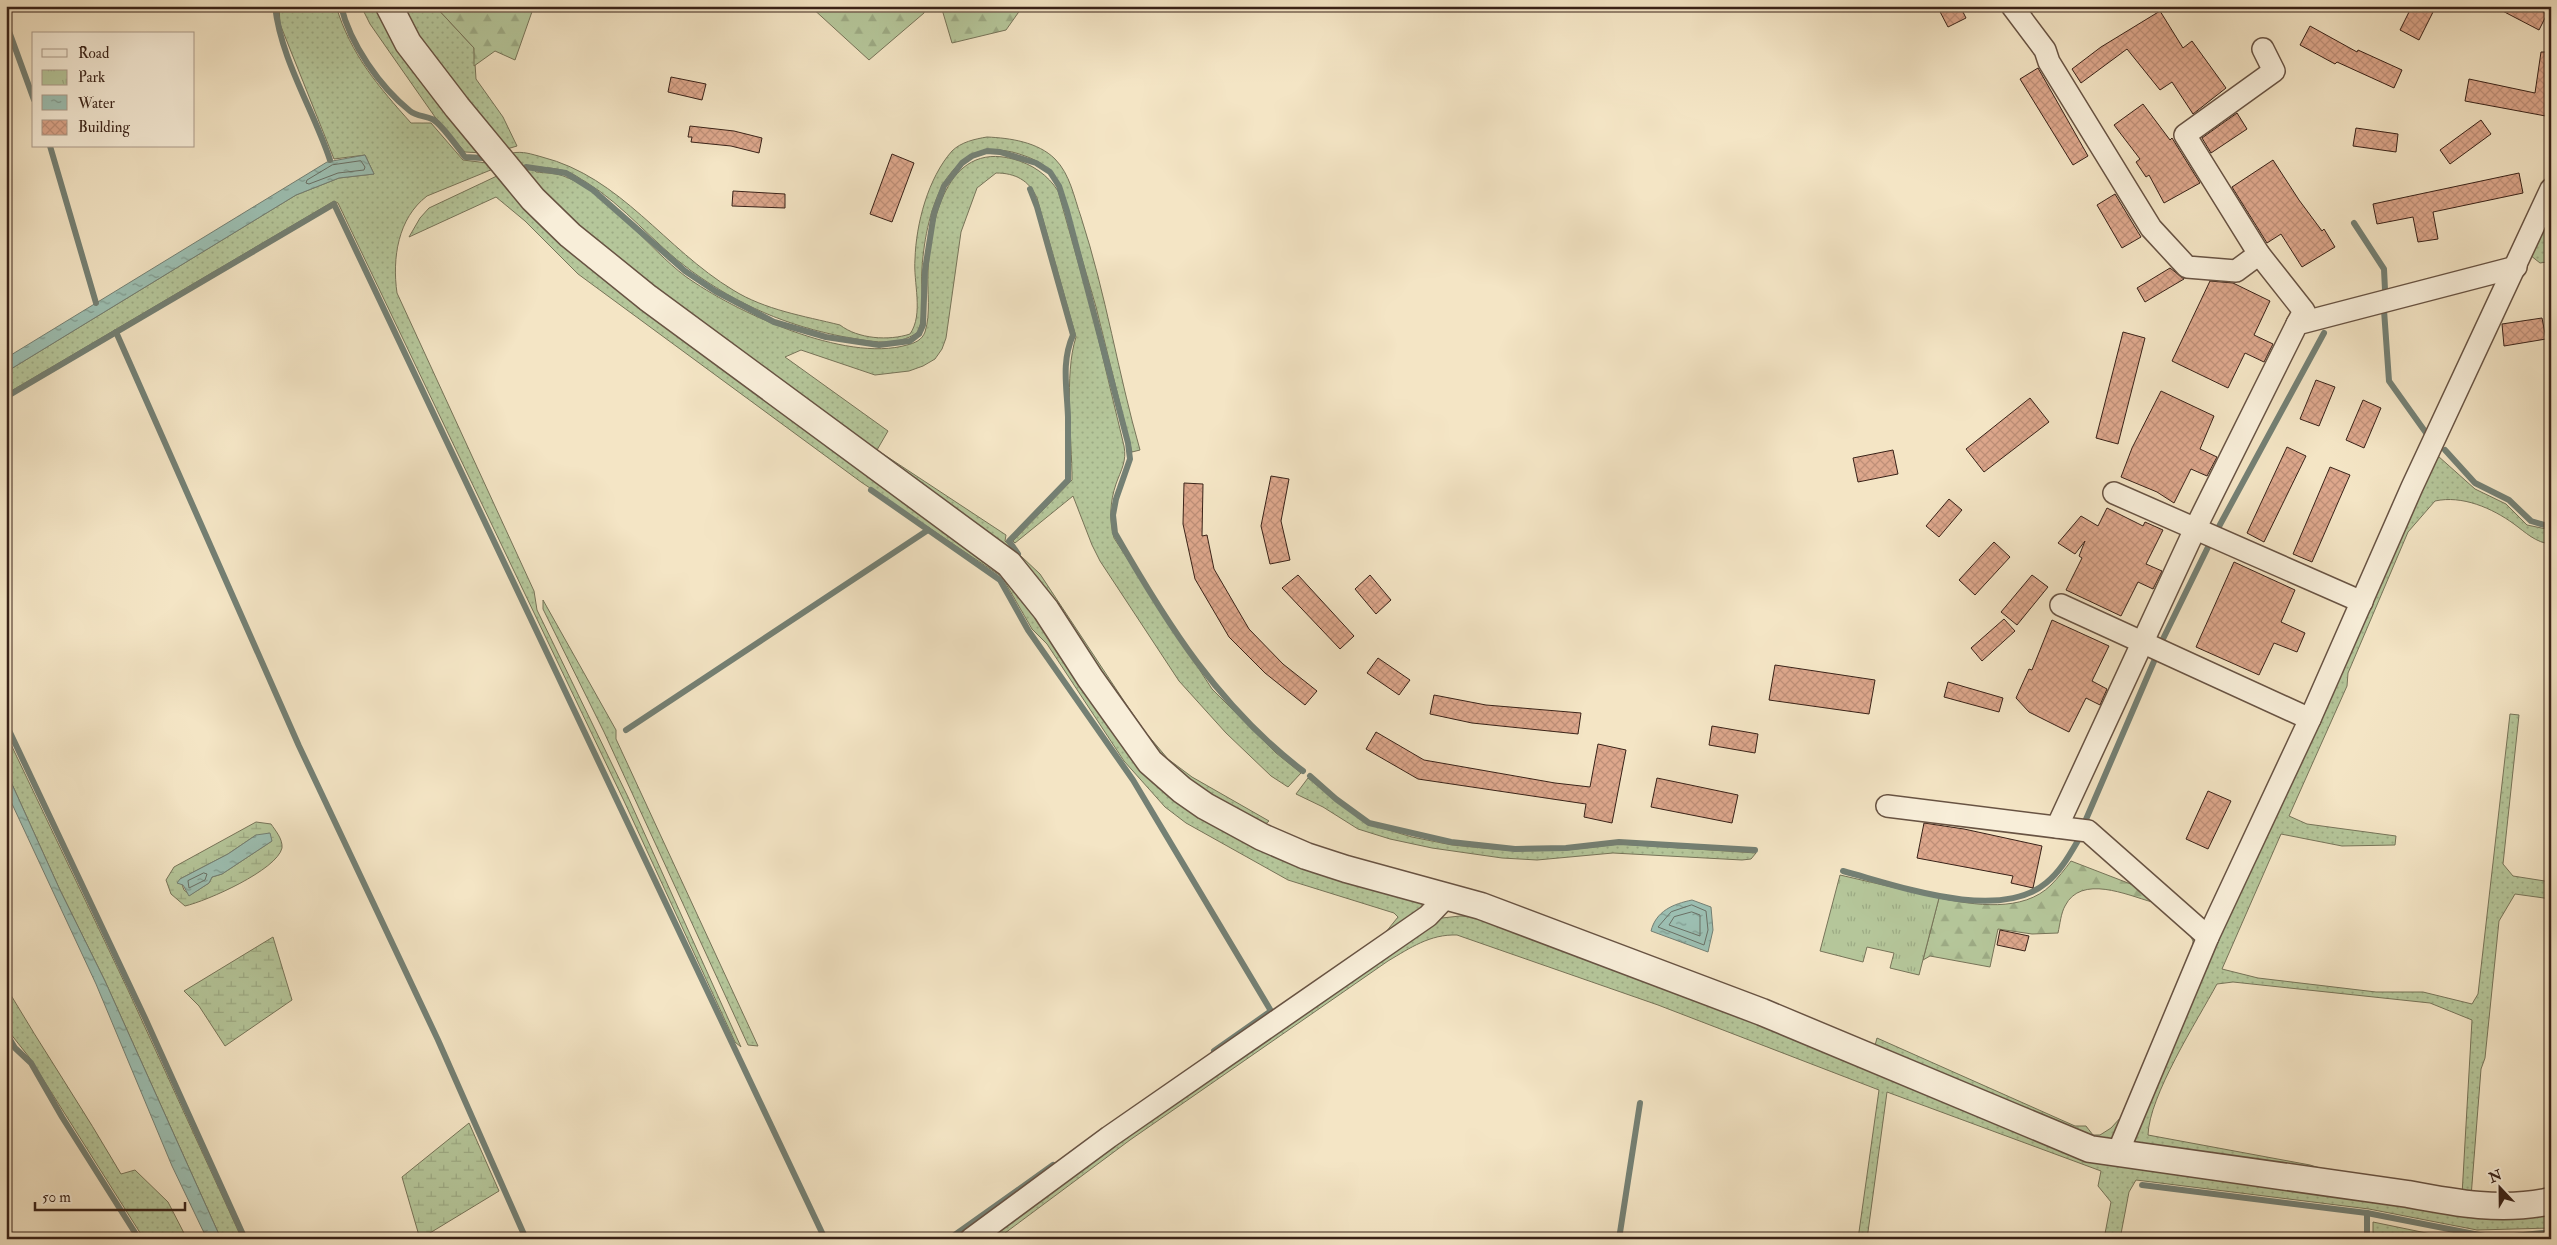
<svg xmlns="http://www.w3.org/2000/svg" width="2557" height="1245" viewBox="0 0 2557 1245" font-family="'IM FELL Double Pica',serif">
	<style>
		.grass { fill: url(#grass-dots); stroke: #777459 }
		.forest { fill: url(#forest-firs); stroke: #777459 }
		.wetland { fill: url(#wetland-marsh); stroke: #777459; fill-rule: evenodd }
		.park { fill: url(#park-tufts); stroke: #777459 }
		.water { fill: url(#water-ripples); stroke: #748074 }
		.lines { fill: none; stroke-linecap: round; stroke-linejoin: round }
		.shore { stroke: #6a7065; stroke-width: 1 }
		.stream { stroke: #748074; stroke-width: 6 }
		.building { fill: url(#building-cross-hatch); stroke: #392218 }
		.minor-casing { stroke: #685343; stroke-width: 24 }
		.tertiary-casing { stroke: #685343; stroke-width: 29 }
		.minor { stroke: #f8eed9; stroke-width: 21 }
		.tertiary { stroke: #f8eed9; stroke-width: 26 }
	</style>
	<defs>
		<pattern id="grass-dots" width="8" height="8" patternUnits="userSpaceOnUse" patternTransform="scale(1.25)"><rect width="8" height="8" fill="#b5c69a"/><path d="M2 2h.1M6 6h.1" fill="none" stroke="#9caa84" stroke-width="1.8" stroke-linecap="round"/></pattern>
		<pattern id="forest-firs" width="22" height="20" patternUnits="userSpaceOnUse" patternTransform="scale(1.25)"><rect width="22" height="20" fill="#b5c69a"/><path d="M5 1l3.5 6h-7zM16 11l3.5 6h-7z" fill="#9caa84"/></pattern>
		<pattern id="wetland-marsh" width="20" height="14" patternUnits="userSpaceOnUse" patternTransform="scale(1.25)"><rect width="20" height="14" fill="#b5c69a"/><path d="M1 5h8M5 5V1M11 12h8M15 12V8" fill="none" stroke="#9caa84"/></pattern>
		<pattern id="park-tufts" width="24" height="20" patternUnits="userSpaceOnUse" patternTransform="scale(1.25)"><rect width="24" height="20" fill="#b5c69a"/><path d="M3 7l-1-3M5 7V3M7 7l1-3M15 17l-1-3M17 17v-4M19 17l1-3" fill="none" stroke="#9caa84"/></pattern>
		<pattern id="water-ripples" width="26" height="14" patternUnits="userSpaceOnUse" patternTransform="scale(1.25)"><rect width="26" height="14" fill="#9cbfb2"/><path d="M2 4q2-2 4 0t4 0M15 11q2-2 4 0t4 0" fill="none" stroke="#809b90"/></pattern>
		<pattern id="building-cross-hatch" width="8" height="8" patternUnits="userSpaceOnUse" patternTransform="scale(1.25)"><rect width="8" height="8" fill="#dda78c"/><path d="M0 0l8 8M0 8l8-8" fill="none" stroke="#be8f78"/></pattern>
	</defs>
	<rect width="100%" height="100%" fill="#f4e5c5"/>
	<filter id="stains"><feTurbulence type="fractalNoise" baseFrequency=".004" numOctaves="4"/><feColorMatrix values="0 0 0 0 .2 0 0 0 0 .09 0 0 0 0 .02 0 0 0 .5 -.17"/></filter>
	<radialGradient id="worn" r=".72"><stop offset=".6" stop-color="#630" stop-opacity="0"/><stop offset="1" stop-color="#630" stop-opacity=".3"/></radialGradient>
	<!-- grass -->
	<g class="grass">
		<path d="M279,6h57c15,49 42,80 75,117h20l32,37 32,4 3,3 -71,29c-29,22 -35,62 -30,97l137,298 3,19 91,187 113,250 -6,-5 -111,-241 -286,-598 -4,-2 -328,193v-22l290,-177 43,-17 35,-4 -9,-19 -31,4 -54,-135z"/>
		<path d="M361,6h18l104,147 -18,-1 -30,-35 -35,-50 -30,-43z"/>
		<path d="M394,6h41l39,42 2,31 27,38 14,29 -10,3z"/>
		<path d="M987,137c23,1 51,5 68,22 15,15 19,38 26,58 25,77 37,156 59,233l-8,2 -36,-145 -35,-120c-8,-17 -19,-25 -36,-31 -76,-29 -99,53 -103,112 -2,22 4,42 -4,64 -22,16 -47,9 -73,5 -58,-11 -107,-32 -155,-67 -37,-27 -65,-64 -104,-88 -6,-3 -13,-9 -20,-11 -10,-3 -24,-4 -34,-4l4,5c9,1 21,1 30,5 42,16 83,72 119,99 50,36 160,87 222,69 8,-2 15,-5 18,-13 6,-19 2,-40 3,-60 2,-50 18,-131 85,-113 19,5 35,16 45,32l33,117 33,138c3,15 -3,24 -8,38 -6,17 -7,37 -2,54l98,151 64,64 25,20 -13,14 -17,-11 -45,-43 -47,-52 -79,-120 -8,-16 -19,-49 -58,47 -2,-2 59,-61c0,-41 -8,-106 4,-143l-39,-139c-8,-18 -22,-25 -41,-25l-19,15 -16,44 -15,106 -4,11 -7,10 -12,7 -14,5 -34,4 -74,-25 -16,7 103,74 -11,19 129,85 -1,6 35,33 84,127 22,32 22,26 24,18 77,44 -7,6 -85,-48 -122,-168 -481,-382 -62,-76c11,-2 19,1 30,4 79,20 123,92 191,133 32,20 71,26 107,35 18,14 49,16 70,9 14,-20 3,-52 5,-75 1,-35 13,-81 37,-108 9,-9 23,-12 35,-14z"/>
		<path d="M499,175l498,390 157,211 268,127 1,6 -458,330h-9l425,-301 17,-21 -4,-4 -106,-33 -102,-57 -21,-16 -41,-46 -77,-117 -15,-15 -30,-52 -141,-95 -283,-208 -53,-53 -29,-24 -87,40 11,-19 9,-10z"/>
		<path d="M2551,207v40l-4,15 -7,1 -10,-8z"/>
		<path d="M2438,456l37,33 31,15 21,21 24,5v14c-15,-1 -26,-12 -37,-20 -22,-16 -52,-29 -79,-23l-27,31 -60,141 -1,13 -58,130 18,8 89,12 -1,9 -53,1 -61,-12 -59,135 36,9 118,14h47l49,12 6,-10 32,-280 9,1 -16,149 10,12 38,6v17l-36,-5 -16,27 -14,137 -4,11 -10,128 -9,-2 10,-175 -42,-17 -197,-21 -16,2c-20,37 -68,112 -69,151l162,30 53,16 -229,-35 -1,-17 9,-23z"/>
		<path d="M543,600l73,130v9l142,307 -10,-1 -144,-313 -61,-123z"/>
		<path d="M6,734l122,256 114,249h-21l-116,-258 -45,-91 -54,-119z"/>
		<path d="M1308,778l57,45 47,14 40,8 64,6 51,-1 52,-6 137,9 -5,6 -9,1 -129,-7 -76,7 -35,-2 -70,-10 -42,-9 -32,-10 -35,-22 -27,-13z"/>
		<path d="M1460,916l17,1 194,70 417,166 463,60v15l-74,2 -108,-21 -233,-29 -7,12 -9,47h-16l7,-37 -13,-16 3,-15 -214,-79 -20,147h-9l21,-149 -221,-85 -201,-70c-27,-1 -47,13 -69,26l-258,179 -133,99h-18l450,-316 13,-5z"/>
		<path d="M2186,927l14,13 -85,196 -9,6 -233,-89 4,-15 198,88h11l7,9h7l11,-7 11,-12 71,-163v-12z"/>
		<path d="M6,987c37,63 78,123 115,187l14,-4 33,32 19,37h-43l-115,-182 -23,-29z"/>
		<path d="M2373,1222l63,13 30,4h-69l-24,-6z"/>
	</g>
	<!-- forest -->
	<g class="forest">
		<path d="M435,6h99l-19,54 -20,-9 -21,15v-18z"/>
		<path d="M810,6h115l-1,7 -55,47z"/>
		<path d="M941,6h82l-17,24 -54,13z"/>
		<path d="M2071,861l83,32 -2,9c-25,-7 -71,-28 -87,4 -4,7 -5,18 -7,27l-26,1 -34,-5 -8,38 -60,-11 -7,4 16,-62c35,7 84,15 112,-13 7,-7 14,-16 20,-24z"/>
	</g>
	<!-- wetland -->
	<g class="wetland">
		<path d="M256,822l15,2c4,6 12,15 11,24 -5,22 -75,53 -97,58l-14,-12 -5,-14 8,-13zM256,835l16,6 -50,33 -10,3 -3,6 -19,12 -6,-5 -4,-11 48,-25z"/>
		<path d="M273,937l19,63 -67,46 -26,-40 -15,-15z"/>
		<path d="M469,1123l30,68 -79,48 -18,-62z"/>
	</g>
	<!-- park -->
	<path class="park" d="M1840,875l99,23 -20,77 -29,-7 4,-15 -27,-6 -4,15 -43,-11z"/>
	<!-- water -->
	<g class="water">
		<path d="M365,155l9,19 -35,4 -43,17 -290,177v-14l321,-196z"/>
		<path d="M6,771l54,119 45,91 116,258h-14l-35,-73 -76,-182 -90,-193z"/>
		<path d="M270,833l2,8 -50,33 -10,3 -3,6 -20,13 -6,-11 -6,-2 3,-4 48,-25 28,-19z"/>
		<path d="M1692,900l19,7 2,23 -5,22 -57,-21c5,-20 22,-27 41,-31z"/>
	</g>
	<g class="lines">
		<!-- shore -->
		<g class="shore">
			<path d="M361,161l4,6 -1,3 -26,3 -29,11 -3,-1 1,-3 25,-15z"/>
			<path d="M204,873l3,1 -2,6 -16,8 -1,-7z"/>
			<path d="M1692,905l14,6 2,19 -4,15 -46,-18 13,-15z"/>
			<path d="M1692,912l8,3v21l-31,-11 5,-8z"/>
		</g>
		<!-- stream -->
		<g class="stream">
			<path d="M275,6c6,54 38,103 55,154"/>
			<path d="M341,6c9,38 39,81 69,105 6,5 15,5 22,8 10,5 25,28 33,38l18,1"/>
			<path d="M6,23l28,77"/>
			<path d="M50,146l46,157"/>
			<path d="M526,167l40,6 27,17 92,81 30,20 59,31 52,15 53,8 31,-4 9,-7 4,-9 2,-55 9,-57 10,-27 18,-23 10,-7 15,-5 13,1 36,11 14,9 9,14 8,25 61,232 2,16 -14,40 -3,16 2,18c52,91 104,174 188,238"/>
			<path d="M2354,223l30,46 1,21"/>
			<path d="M2551,269v2"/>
			<path d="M2384,310l5,71 40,56"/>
			<path d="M116,332l183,414 139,294 88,199"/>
			<path d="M6,397l328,-193 491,1035"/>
			<path d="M2445,450l30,33 34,17 22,21 20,6"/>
			<path d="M871,490l129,90 28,50 105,150 138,231 -57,40"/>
			<path d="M2216,532l108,-199"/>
			<path d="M1018,554l-9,-13 59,-61c0,-21 0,-42 0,-63 -1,-29 -7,-55 5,-82l-36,-128 -7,-18"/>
			<path d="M2161,643l48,-98"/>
			<path d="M6,724l139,294 100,221"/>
			<path d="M626,730l302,-200"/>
			<path d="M1310,776l26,23 33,24 82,19 64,7 51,-1 53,-6 136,8"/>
			<path d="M2084,824l71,-165"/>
			<path d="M1843,871c53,14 155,52 203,12 15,-12 24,-29 34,-46"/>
			<path d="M6,1033l9,15 16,15 31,54 77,122"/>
			<path d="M2142,1185l225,28 128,25 56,-6"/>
			<path d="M2367,1213v26"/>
			<path d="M949,1239l104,-74"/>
			<path d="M1619,1239l21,-136"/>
		</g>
	</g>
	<!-- building -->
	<g class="building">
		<path d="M1937,6h23l6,12 -18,9z"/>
		<path d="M2412,6h24l-17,34 -19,-10z"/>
		<path d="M2493,6h38l16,8 -8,16z"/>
		<path d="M2160,11l23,37 9,-7 34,47 -33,26 -21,-32 -12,8 -33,-41 -46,34 -9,-14 29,-22z"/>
		<path d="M2310,26l47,26 1,-2 44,20 -8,18 -57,-26 -2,2 -35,-19z"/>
		<path d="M2541,52h10v65l-86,-16 4,-22 66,14z"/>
		<path d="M2038,68l50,88 -15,9 -53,-86z"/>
		<path d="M671,77l35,7 -4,16 -34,-8z"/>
		<path d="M2143,104l27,36 2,-2 28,45 -36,20 -15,-28 -3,2 -10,-15 4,-3 -26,-34z"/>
		<path d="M2237,113l10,16 -36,24 -9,-15z"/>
		<path d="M2481,120l10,14 -41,30 -10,-14z"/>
		<path d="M690,126l44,5 28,7 -3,15 -28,-7 -40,-4 1,-5h-4z"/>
		<path d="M2356,128l42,6 -2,18 -43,-6z"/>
		<path d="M892,154l22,9 -22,59 -22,-8z"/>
		<path d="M2273,160l26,40 23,31 2,-2 11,18 -33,20 -21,-33 -14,9 -35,-56z"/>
		<path d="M2519,173l4,20 -90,19 5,27 -20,3 -5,-25 -36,7 -4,-20z"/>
		<path d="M733,191l52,3v14l-53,-2z"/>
		<path d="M2115,194l26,43 -19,11 -25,-43z"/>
		<path d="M2170,268l14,11 -39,23 -8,-14z"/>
		<path d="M2210,281l23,2 37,18 -16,34 19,9 -9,18 -19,-9 -17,35 -56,-27z"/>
		<path d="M2542,318l4,21 -42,7 -2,-22z"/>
		<path d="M2123,332l22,6 -27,106 -22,-6z"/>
		<path d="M2316,380l19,7 -16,39 -19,-7z"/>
		<path d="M2161,391l53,25 -14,33 17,8 -10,19 -16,-7 -17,34 -17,-11 -36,-15 11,-29z"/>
		<path d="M2030,398l19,24 -65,50 -18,-23z"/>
		<path d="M2363,400l18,8 -17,40 -18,-8z"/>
		<path d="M2287,447l19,9 -42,86 -17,-9z"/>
		<path d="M1893,450l5,24 -40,8 -5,-24z"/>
		<path d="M2330,467l20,8 -38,87 -19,-8z"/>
		<path d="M1271,476l18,3 -8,42 9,39 -20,4 -9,-38z"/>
		<path d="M1184,483l19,1 -1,52 5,-1 7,34 35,60 34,35 34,27 -12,14 -40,-32 -36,-36 -34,-58 -12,-55z"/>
		<path d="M1949,499l13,11 -23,27 -13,-11z"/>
		<path d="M2107,508l36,18 2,-4 18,8 -17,34 16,7 -9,18 -15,-7 -17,34 -55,-26 16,-32 -3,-2 6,-15 -10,13 -17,-11 23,-27 17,10z"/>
		<path d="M1994,542l16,15 -35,38 -16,-15z"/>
		<path d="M2234,562l61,28 -14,32 24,11 -8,19 -23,-9 -15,32 -63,-28z"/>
		<path d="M1298,575l56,61 -14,13 -58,-61z"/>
		<path d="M1370,575l21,25 -15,14 -21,-25z"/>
		<path d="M2032,575l16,12 -31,38 -16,-13z"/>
		<path d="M2004,619l11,12 -33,30 -11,-13z"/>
		<path d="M2052,620l57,26 -17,35 15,8 -7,16 -14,-7 -17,34 -40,-20 -13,-14 13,-29 3,1z"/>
		<path d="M1378,658l32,22 -11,15 -32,-22z"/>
		<path d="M1775,665l100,15 -6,34 -100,-14z"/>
		<path d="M1948,682l55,16 -4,14 -55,-15z"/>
		<path d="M1434,695l52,10 95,8 -3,21 -106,-11 -42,-9z"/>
		<path d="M1712,726l46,8 -3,19 -46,-8z"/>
		<path d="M1376,732l48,28 131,23 35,4 8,-43 28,6 -14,73 -28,-6 2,-13 -168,-25 -52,-30z"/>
		<path d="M1657,778l81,17 -6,28 -81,-16z"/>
		<path d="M2208,791l23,10 -23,48 -22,-10z"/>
		<path d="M1924,823l40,6 78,17 -9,42 -22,-5 2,-7 -96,-18z"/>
		<path d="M2000,930l29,6 -4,15 -28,-6z"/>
	</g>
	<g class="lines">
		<!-- minor casing -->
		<g class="minor-casing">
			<g id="minor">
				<path d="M2012,6l33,44 4,12 102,166 36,39 49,4 23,-17"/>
				<path d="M2263,49l11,22 -89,64 74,119 45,57 -7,13"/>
				<path d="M2114,493l248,109"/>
				<path d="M2061,605l249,114"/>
				<path d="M1887,806l201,25 120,106"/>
				<path d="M2057,827l138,-298 102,-205 219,-57"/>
				<path d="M2118,1152l90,-215 102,-218 102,-232 139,-298"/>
				<path d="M971,1239l138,-102 319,-221 19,-20"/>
			</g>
		</g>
		<!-- tertiary casing -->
		<g class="tertiary-casing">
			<path id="tertiary" d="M389,6l19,37 49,64 76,92 37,36 78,63 361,266 37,46 44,68 60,84 32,28 23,16 57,31 44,19 40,13 135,37 281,106 328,137 318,45c47,9 95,18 143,7"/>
		</g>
		<!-- minor -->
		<use href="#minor" class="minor"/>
		<!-- tertiary -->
		<use href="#tertiary" class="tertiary"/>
	</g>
	<!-- margin -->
	<rect width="2557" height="1245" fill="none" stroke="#f4e5c5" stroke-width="25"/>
	<rect x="8" y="8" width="2542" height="1230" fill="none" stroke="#392218" stroke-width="2.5"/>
	<rect x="12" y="12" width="2532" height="1220" fill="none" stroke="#392218"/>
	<!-- legend -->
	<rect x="32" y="32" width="162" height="115" fill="#f8eed9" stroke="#ac9c8c"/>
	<rect x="42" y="49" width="25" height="8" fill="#f8eed9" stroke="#ac9c8c"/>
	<text x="78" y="58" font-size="15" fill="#392218">Road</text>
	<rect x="42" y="70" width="25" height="15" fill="url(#park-tufts)" stroke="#ac9c8c"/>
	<text x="78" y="82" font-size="15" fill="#392218">Park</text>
	<rect x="42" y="95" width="25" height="15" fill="url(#water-ripples)" stroke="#ac9c8c"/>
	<text x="78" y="108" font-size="15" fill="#392218">Water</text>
	<rect x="42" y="120" width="25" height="15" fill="url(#building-cross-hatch)" stroke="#ac9c8c"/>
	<text x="78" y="132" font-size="15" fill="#392218">Building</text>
	<!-- north arrow -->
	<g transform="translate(2500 1188) rotate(338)" stroke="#f8eed9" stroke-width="4" paint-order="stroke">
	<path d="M0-4L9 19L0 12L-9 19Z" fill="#392218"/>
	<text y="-8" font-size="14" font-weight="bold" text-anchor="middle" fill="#392218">N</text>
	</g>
	<!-- scale -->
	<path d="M35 1202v8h150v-8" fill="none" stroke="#392218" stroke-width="2.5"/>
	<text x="42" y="1202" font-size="15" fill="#392218" stroke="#f8eed9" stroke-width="4" paint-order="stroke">50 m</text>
	<rect width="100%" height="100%" filter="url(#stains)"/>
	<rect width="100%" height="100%" fill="url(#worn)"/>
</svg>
